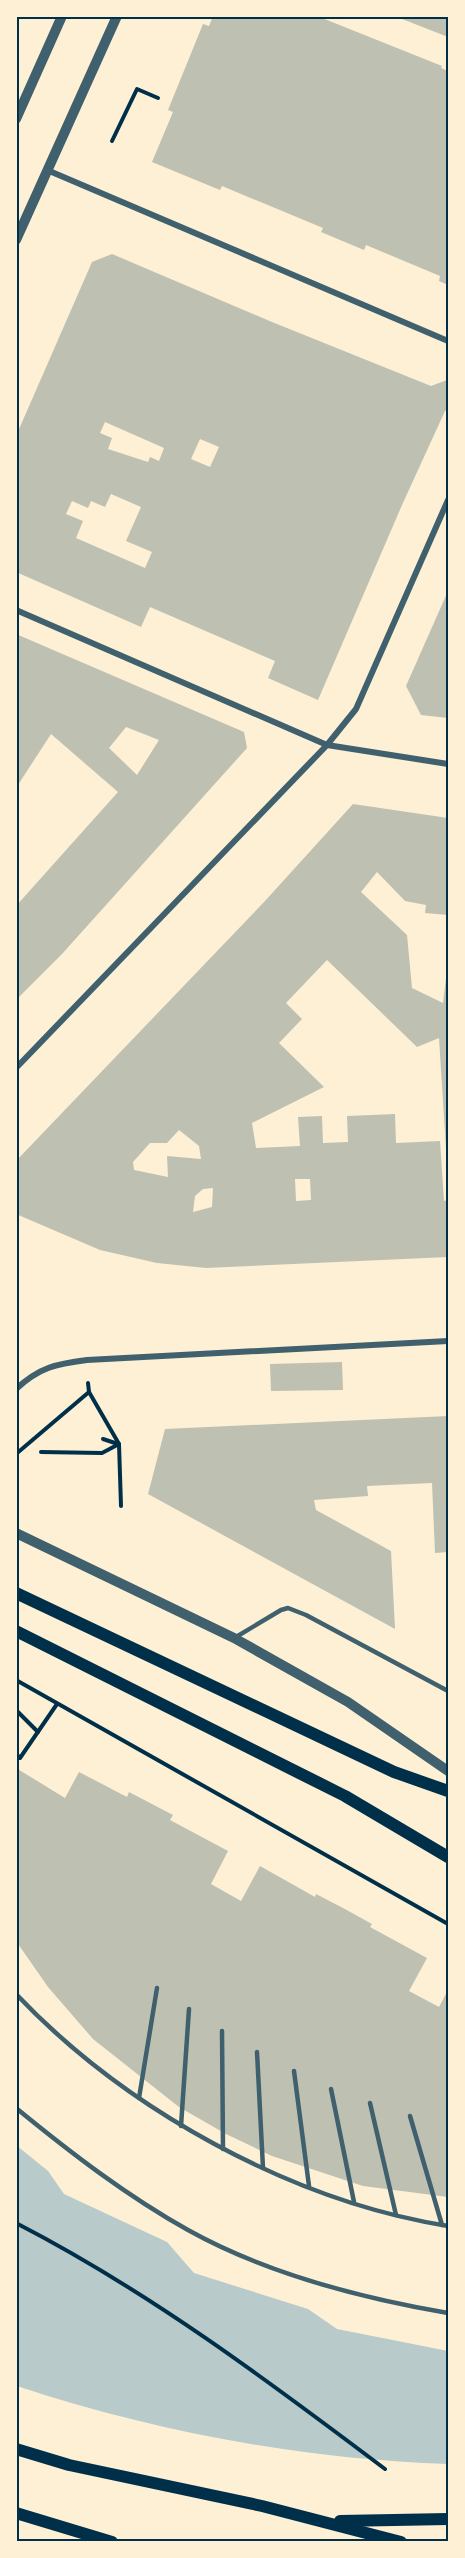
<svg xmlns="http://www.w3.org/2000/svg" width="465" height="2558" viewBox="0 0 465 2558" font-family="Cabin,sans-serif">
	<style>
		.green { fill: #b9caca }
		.building { fill: #bec0b2; fill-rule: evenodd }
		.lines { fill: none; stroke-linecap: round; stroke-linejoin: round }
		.path { stroke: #003049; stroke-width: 4 }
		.service { stroke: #3f606c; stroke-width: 4.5 }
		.minor { stroke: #3f606c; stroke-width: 6 }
		.tertiary { stroke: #3f606c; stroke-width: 10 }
		.secondary { stroke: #003049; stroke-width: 12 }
		.neatline { fill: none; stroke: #003049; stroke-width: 2 }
	</style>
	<rect width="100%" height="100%" fill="#fdf0d5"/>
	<!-- green -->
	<path class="green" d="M16,2145l32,26 16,23 103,48 27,31 114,36 29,20 111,22v113c-146,-5 -292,-32 -431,-78z"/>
	<!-- building -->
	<g class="building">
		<path d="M213,16h104l125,50 -1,2 7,3v214l-9,-4 1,-5 -74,-31 -2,5 -43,-18 2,-4 -101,-42 -2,4 -68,-28 21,-50 -5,-2 35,-86 6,2z"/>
		<path d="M397,16h51v21l-51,-20z"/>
		<path d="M112,254l160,68 159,64 16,-6 1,29 -3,2 -43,94 -84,195 -50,-22 7,-17 -125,-54 -9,20 -125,-55v-136l76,-174zM105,422l59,26 -5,13 -9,-4 -2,5 -40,-13 4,-11 -12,-5zM200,439l19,8 -9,20 -19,-8zM111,494l30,13 -15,34 26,11 -7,16 -69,-30 7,-17 -17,-7 6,-13 16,7 3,-7 14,6z"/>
		<path d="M448,591v127l-27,-3 -15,-29z"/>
		<path d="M16,634l228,98 3,16 -185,206 -46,46v-94l102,-114 -67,-58 -35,54zM126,727l33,13 -22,35 -28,-27z"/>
		<path d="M353,804l95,14v97l-23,-2 1,-8 -21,-4 -28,-29 -16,20 46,43 5,53 31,15 5,-41v203h-1l-8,-127 -22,9 -90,-87 -41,43 16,16 -23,24 45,44 -72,36 4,25 44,-2 -2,-29 24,-1 1,27 25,-1 -1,-26 48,-2 1,29 44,-2 4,60 4,-1v57l-242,11 -49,-5 -57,-13 -84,-36v-53l249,-260zM179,1130l20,16 2,13 -34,-3 1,21 -34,-7 -1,-8 17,-19h17zM295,1179h15l1,21 -15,1zM213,1188l-1,19 -19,5 2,-16 8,-7z"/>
		<path d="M342,1362l1,28 -72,1 -1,-27z"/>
		<path d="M448,1416v136l-13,1 -3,-70 -65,3 1,10 -54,4 2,10 75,41 4,78 -247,-135 17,-65z"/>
		<path d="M16,1768l49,30 14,-26 48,25 2,-5 44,23 -3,5 58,31 -17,33 30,17 19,-35 55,31 1,-3 27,14 29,16 -2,3 57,31 -18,33 30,16 9,-17v207l-85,-11 -91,-30 -46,-22 -47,-27 -86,-68 -45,-52 -32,-46z"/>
	</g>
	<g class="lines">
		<!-- path -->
		<g class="path">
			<path d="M112,141l25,-52 21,9"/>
			<path d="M88,1383l1,9 30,52 2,62"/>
			<path d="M103,1439l15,5"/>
			<path d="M41,1452l61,1 17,-9"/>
			<path d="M16,1454l73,-62"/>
			<path d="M16,1680l432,244"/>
			<path d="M16,1710l22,22"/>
			<path d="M16,1754l4,4 37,-54"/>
			<path d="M16,2223c132,68 251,157 369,246"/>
		</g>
		<!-- service -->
		<g class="service">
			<path d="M236,1637l45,-27 7,-2 18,7 142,76"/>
			<path d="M16,1994c109,115 275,207 432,232"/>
			<path d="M222,2031l1,118"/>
			<path d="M257,2052l6,116"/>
			<path d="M294,2071l15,115"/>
			<path d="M331,2089l23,113"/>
			<path d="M139,2098l18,-110"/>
			<path d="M370,2103l26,112"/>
			<path d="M16,2108c55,45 111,88 172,122 79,44 172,68 260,83"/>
			<path d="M410,2116l32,109"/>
			<path d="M181,2126l8,-117"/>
		</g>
		<!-- minor -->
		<g class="minor">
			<path d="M47,170l401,171"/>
			<path d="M16,610l311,135 121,19"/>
			<path d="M16,1068l311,-323 29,-36 92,-209"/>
			<path d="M16,1389c24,-22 40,-25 71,-29l361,-19"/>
		</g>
		<!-- tertiary -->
		<g class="tertiary">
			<path d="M16,119l46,-103"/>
			<path d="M16,240l101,-224"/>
			<path d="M16,1533l218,105 114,64 100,69"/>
		</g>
		<!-- secondary -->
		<g class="secondary">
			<path d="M16,1593l378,179 54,19"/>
			<path d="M16,1631l329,165 103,61"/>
			<path d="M16,2449l53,16 193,41 139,36"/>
			<path d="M16,2513l96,29"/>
			<path d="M340,2521l108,-2"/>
		</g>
	</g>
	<!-- border -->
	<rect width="465" height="2558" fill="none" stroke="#fdf0d5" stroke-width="36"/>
	<rect x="18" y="18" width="429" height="2522" class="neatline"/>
</svg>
